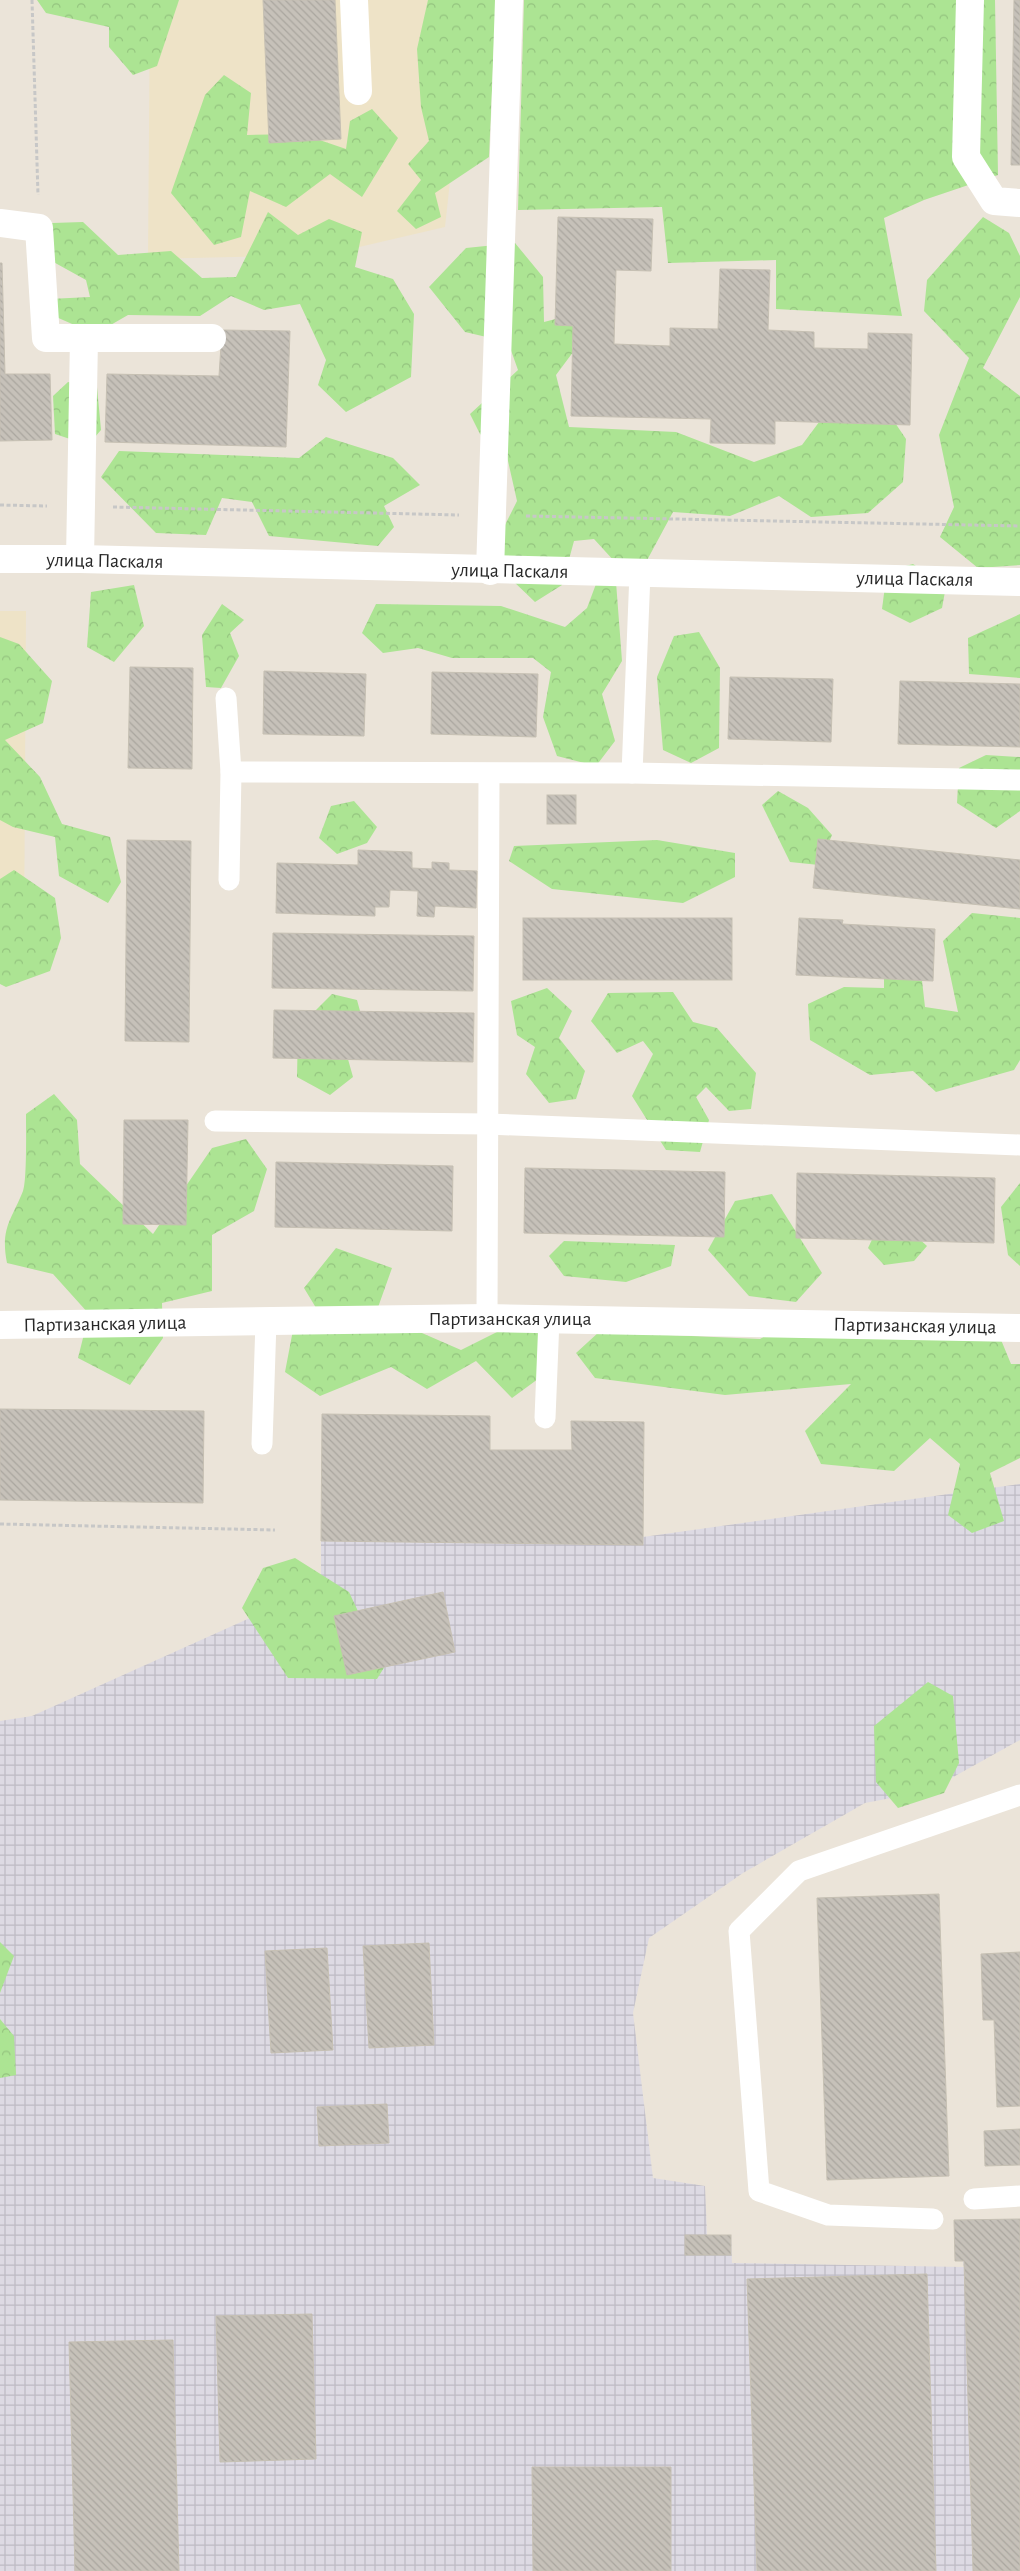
<svg xmlns="http://www.w3.org/2000/svg" width="1020" height="2571" viewBox="0 0 1020 2571" font-family="'Alegreya Sans',sans-serif">
	<style>
		.industrial { fill: url(#industrial-grid) }
		.education { fill: #eee3c7 }
		.forest { fill: url(#forest-crowns) }
		.building { fill: url(#building-back-hatch); stroke: #c6c0b3 }
		.lines { fill: none; stroke-linecap: round; stroke-linejoin: round }
		.path { stroke: #c7c7c7; stroke-width: 3; stroke-dasharray: 4 2.5; stroke-linecap: butt }
		.lane { stroke: #fff; stroke-width: 21 }
		.street { stroke: #fff; stroke-width: 28 }
		.labels { text-anchor: middle; dominant-baseline: central; stroke-width: 5; stroke-linejoin: round; paint-order: stroke }
		.street-label { font-size: 20px; fill: #282828; stroke: #fff }
	</style>
	<defs>
		<pattern id="industrial-grid" width="8" height="8" patternUnits="userSpaceOnUse" patternTransform="scale(1.25)"><rect width="8" height="8" fill="#dddae3"/><path d="M0 4h8M4 0v8" fill="none" stroke="#bebbc3"/></pattern>
		<pattern id="forest-crowns" width="20" height="18" patternUnits="userSpaceOnUse" patternTransform="scale(1.25)"><rect width="20" height="18" fill="#ace493"/><path d="M2 6a3 3 0 1 1 6 0M12 15a3 3 0 1 1 6 0" fill="none" stroke="#94c47f"/></pattern>
		<pattern id="building-back-hatch" width="6" height="6" patternUnits="userSpaceOnUse" patternTransform="scale(1.25)"><rect width="6" height="6" fill="#c6c1b9"/><path d="M-1 5l2 2M0 0l6 6M5-1l2 2" fill="none" stroke="#aaa69f"/></pattern>
	</defs>
	<rect width="100%" height="100%" fill="#ebe4d9"/>
	<!-- industrial -->
	<path class="industrial" d="M1020,1484v256l-92,51 -63,12 -122,70 -94,65 -16,75 20,165 52,8 2,49h24l1,28 232,4 -10,-47 66,-1v352h-1020v-850l32,-5 289,-130v-45l321,4 1,-8z"/>
	<!-- education -->
	<g class="education">
		<path d="M150,0h311v80l-16,147 -120,28 -177,4z"/>
		<path d="M0,611h26l-2,338h-24z"/>
	</g>
	<!-- forest -->
	<g class="forest">
		<path d="M37,0h142l-22,66 -24,9 -24,-28v-20l-63,-14z"/>
		<path d="M428,0h68l-7,157 -54,36 6,24 -25,12 -19,-18 24,-31 -13,-16 21,-23 -8,-34 -4,-58z"/>
		<path d="M524,0h471l3,175 -74,25 -40,18 18,98 -126,-7v-49l-108,3 -6,-56 -144,3z"/>
		<path d="M224,75l27,18 -4,42 55,-1 44,15 4,-28 22,-12 26,29 -36,59 -32,-23 -44,33 -36,-16 -9,46 -27,8 -43,-52 34,-98z"/>
		<path d="M268,212l30,23 31,-16 33,13 -7,35 38,12 21,35 -3,63 -65,35 -28,-27 8,-25 -26,-56 -36,6 -33,-14 -31,20 -72,-1 -33,19 -48,-21 2,-14 41,-2 -4,-17 -38,-21 4,-36 31,-1 35,33 53,-4 31,27 34,-1z"/>
		<path d="M983,217l26,16 11,23v41l-37,71 37,28v169l-42,3 -38,-31 14,-30 -15,-72 30,-77 -45,-47 3,-31z"/>
		<path d="M515,243l28,34 1,45 31,-8 10,22 -29,39 13,52 107,5 78,30 48,-17 29,-39 52,-1 23,34 -3,43 -35,31 -57,4 -32,-21 -49,20 -57,-4 -28,52 -30,-2 -21,-23 -20,2 -12,44 -27,17 -23,-22 -14,-41 19,-38 -11,-49 -26,-18 -10,-20 48,-44 -10,-28 -43,-10 -36,-45 37,-39z"/>
		<path d="M68,382l29,5 4,43 -13,15 -33,-11 -2,-38z"/>
		<path d="M326,437l67,21 27,27 -36,21 10,21 -16,19 -109,-10 -17,-34 -30,-4 -16,37 -50,-2 -55,-56 18,-26 180,7z"/>
		<path d="M913,564l33,22 -4,22 -32,15 -28,-14 5,-38z"/>
		<path d="M616,582l6,79 -20,33 13,47 -19,25 -39,-10 -14,-39 8,-45 -18,-14h-81l-34,-10 -35,5 -21,-20 14,-29 125,2 64,21 22,-19 9,-24z"/>
		<path d="M134,585l10,41 -30,36 -27,-15 4,-55z"/>
		<path d="M222,604l22,16 -14,13 9,23 -18,32 -15,-1 -4,-52z"/>
		<path d="M1020,614v64l-51,-4 -1,-36z"/>
		<path d="M699,632l21,36 -1,80 -28,15 -28,-13 -6,-73 17,-41z"/>
		<path d="M0,637l19,7 33,37 -9,42 -38,17 35,37 22,47 48,13 11,45 -13,21 -49,-27 -4,-39 -42,-10 -13,-7z"/>
		<path d="M986,755l34,2v54l-24,17 -39,-25 2,-35z"/>
		<path d="M778,791l30,17 24,27 -13,30 -29,-3 -28,-57z"/>
		<path d="M354,801l23,26 -10,16 -30,11 -18,-16 12,-32z"/>
		<path d="M657,840l78,13v24l-52,26 -131,-14 -43,-28 5,-15z"/>
		<path d="M14,870l41,28 6,40 -11,33 -44,16 -6,-3v-105z"/>
		<path d="M972,913l48,5v142l-6,10 -78,22 -23,-21 -43,4 -60,-35 -2,-36 36,-17 40,1v-24l36,-1 5,44 33,5 -15,-71z"/>
		<path d="M547,988l25,23 -13,27 26,33 -9,28 -27,4 -23,-29 9,-27 -18,-12 -6,-34z"/>
		<path d="M673,992l20,30 24,6 39,45 -5,36 -22,2 -23,-24 -10,10 13,23 -9,32 -34,-2 -34,-54 21,-42 -10,-13 -26,12 -26,-32 17,-28z"/>
		<path d="M332,994l25,6 6,22 -19,23 9,32 -23,18 -33,-18 1,-49z"/>
		<path d="M54,1094l23,26 3,44 73,70 59,-86 34,-9 21,30 -13,42 -42,24v56l-50,12 1,35 -33,47 -52,-27 11,-44 -36,-40 -46,-11c-7,-35 5,-44 16,-72 4,-11 3,-62 3,-77z"/>
		<path d="M1020,1183v83l-12,-11 -7,-48z"/>
		<path d="M772,1194l50,79 -26,29 -47,-6 -41,-46 27,-49z"/>
		<path d="M879,1225l26,1 22,20 -13,15 -30,4 -16,-17z"/>
		<path d="M564,1241l111,4 -4,21 -45,16 -62,-6 -15,-20z"/>
		<path d="M336,1248l56,20 -16,45 85,37 46,-23 31,6v46l-26,19 -36,-37 -49,28 -36,-22 -71,29 -35,-24 8,-42 34,-4 -23,-38z"/>
		<path d="M797,1318h195l19,46h9v94l-30,15 14,48 -32,12 -24,-18 12,-51 -30,-26 -36,33 -73,-7 -16,-33 46,-47 -126,11 -130,-17 -19,-25 23,-21 161,7z"/>
		<path d="M295,1558l54,34 15,32 37,16 -24,39 -89,-1 -46,-70 21,-40z"/>
		<path d="M928,1682l25,14 6,67 -15,30 -46,15 -22,-26 -2,-56z"/>
		<path d="M0,1942l14,14 -14,37z"/>
		<path d="M0,2019l14,17 2,39 -16,3z"/>
	</g>
	<!-- building -->
	<g class="building">
		<path d="M263,0h72l6,139 -72,4z"/>
		<path d="M1014,0h6v165h-9z"/>
		<path d="M558,217l95,2 -2,52 -35,-1 -2,74 56,2v-18l48,1 2,-60 50,1 -2,60 46,2v16l54,1v-16l44,1 -2,91 -135,-4v23l-65,-1 1,-24 -140,-3 2,-90 -18,-1z"/>
		<path d="M0,263h2l3,111h45l2,66 -52,1z"/>
		<path d="M222,330l68,1 -4,116 -181,-5 2,-68 112,2z"/>
		<path d="M130,667l63,1 -1,101 -64,-1z"/>
		<path d="M264,671l102,3 -2,62 -101,-2z"/>
		<path d="M432,672l106,2 -2,63 -105,-3z"/>
		<path d="M730,677l103,2 -2,63 -103,-3z"/>
		<path d="M900,681l120,3v63l-122,-3z"/>
		<rect x="547" y="795" width="29" height="29"/>
		<path d="M818,839l202,21v49l-207,-21z"/>
		<path d="M127,840l64,1 -2,201 -64,-1z"/>
		<path d="M358,850l54,2v16l20,1v-7l17,1v7l28,1 -1,37 -41,-2 -1,11 -17,-1 1,-25 -28,-1 -1,17h-14v9l-99,-3 1,-50 81,2z"/>
		<rect x="523" y="918" width="209" height="62"/>
		<path d="M799,918l44,2 -1,4 93,5 -2,52 -137,-6z"/>
		<path d="M273,933l201,3 -1,55 -201,-3z"/>
		<path d="M274,1010l200,3 -1,49 -200,-4z"/>
		<path d="M124,1120h64l-2,105 -63,-1z"/>
		<path d="M276,1162l177,4 -1,65 -177,-4z"/>
		<path d="M525,1168l200,4 -1,65 -200,-4z"/>
		<path d="M797,1173l198,5 -1,65 -198,-5z"/>
		<path d="M0,1409l204,2 -1,92 -203,-3z"/>
		<path d="M322,1414l168,2v34h82l-1,-29 73,1 -1,123 -322,-4z"/>
		<path d="M443,1592l12,60 -108,23 -13,-59z"/>
		<path d="M939,1894l10,282 -122,4 -10,-282z"/>
		<path d="M429,1943l5,102 -65,3 -6,-102z"/>
		<path d="M327,1948l6,102 -62,3 -6,-102z"/>
		<path d="M1020,1952v154l-23,1 -3,-87h-11l-2,-66z"/>
		<path d="M387,2104l2,39 -70,3 -2,-39z"/>
		<path d="M1020,2129v36l-35,1 -1,-35z"/>
		<path d="M1020,2219v352h-47l-9,-310h-9l-1,-41z"/>
		<rect x="685" y="2235" width="46" height="20"/>
		<path d="M927,2274l9,297h-179l-10,-292z"/>
		<path d="M312,2314l4,145 -96,3 -4,-146z"/>
		<path d="M173,2340l6,231h-104l-6,-229z"/>
		<path d="M532,2467h139v104h-138z"/>
	</g>
	<g class="lines">
		<!-- path -->
		<g class="path">
			<path d="M32,0l6,195"/>
			<path d="M0,505l47,1"/>
			<path d="M113,507l346,8"/>
			<path d="M526,516l494,10"/>
			<path d="M0,1524l275,6"/>
		</g>
		<!-- lane -->
		<g class="lane">
			<path d="M226,698l5,74 -2,108"/>
			<path d="M231,772l401,1 8,-200"/>
			<path d="M632,773l388,7"/>
			<path d="M215,1121l273,3 532,21"/>
			<path d="M487,1318l2,-544"/>
			<path d="M545,1418l4,-99"/>
			<path d="M262,1444l4,-123"/>
			<path d="M974,2199l46,-3"/>
			<path d="M933,2219l-105,-4 -69,-24 -20,-260 60,-60 221,-76"/>
		</g>
		<!-- street -->
		<g class="street">
			<path d="M354,0l4,91"/>
			<path d="M970,0l-4,157 28,44 26,2"/>
			<path d="M0,223l39,5 7,110h38"/>
			<path d="M0,559h80l940,23"/>
			<path d="M80,559l4,-221h128"/>
			<path d="M490,571l19,-571"/>
			<path d="M0,1325l487,-7 533,10"/>
		</g>
	</g>
	<g class="labels">
		<!-- street labels -->
		<g class="street-label">
			<text transform="translate(105 561) rotate(1)">улица Паскаля</text>
			<text transform="translate(510 571) rotate(1)">улица Паскаля</text>
			<text transform="translate(915 579) rotate(1)">улица Паскаля</text>
			<text x="510" y="1319">Партизанская улица</text>
			<text transform="translate(105 1324) rotate(-1)">Партизанская улица</text>
			<text transform="translate(915 1326) rotate(1)">Партизанская улица</text>
		</g>
	</g>
</svg>
